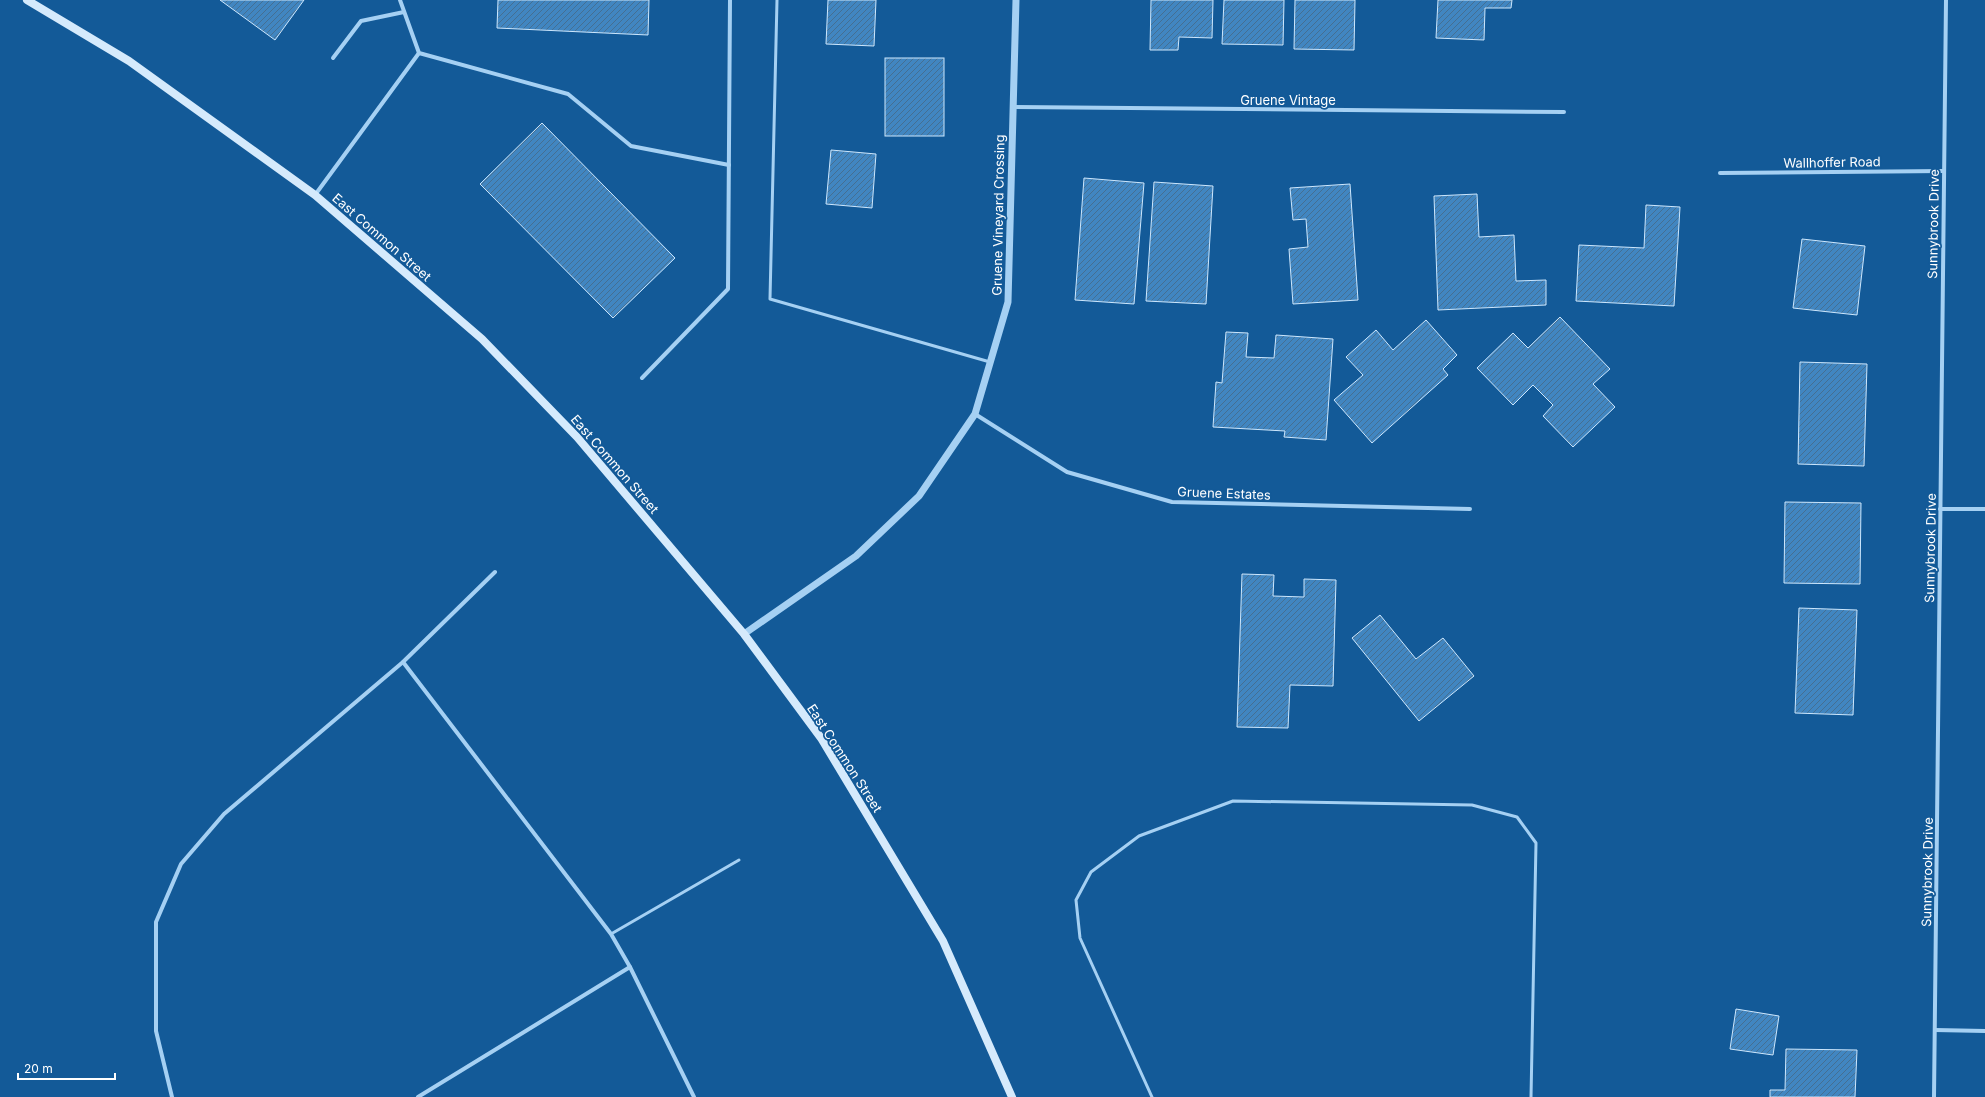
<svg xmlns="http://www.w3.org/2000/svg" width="1985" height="1097" viewBox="0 0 1985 1097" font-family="Inter,sans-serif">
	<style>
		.building { fill: url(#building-hatch); stroke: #cde7fd }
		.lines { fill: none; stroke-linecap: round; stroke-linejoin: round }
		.service { stroke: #a5d0f3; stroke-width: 3 }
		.minor { stroke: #a5d0f3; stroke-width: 4 }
		.tertiary { stroke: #a5d0f3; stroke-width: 7 }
		.secondary { stroke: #d5eafc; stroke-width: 8 }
		.labels { text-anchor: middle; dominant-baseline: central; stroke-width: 3.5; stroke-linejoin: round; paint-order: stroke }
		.street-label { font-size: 13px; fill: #fff; stroke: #135a98 }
	</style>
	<defs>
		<pattern id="building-hatch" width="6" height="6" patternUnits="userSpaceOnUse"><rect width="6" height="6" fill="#4186c1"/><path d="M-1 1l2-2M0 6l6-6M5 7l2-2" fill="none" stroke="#456f92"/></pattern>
	</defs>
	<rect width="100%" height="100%" fill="#135a98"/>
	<!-- building -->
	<g class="building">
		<path d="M220,0h84l-29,40z"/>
		<path d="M498,0h151l-1,35 -151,-7z"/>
		<path d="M828,0h48l-2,46 -48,-2z"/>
		<path d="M1151,0h62l-1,38 -33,-1 -1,13h-28z"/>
		<path d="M1224,0h60l-1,45 -61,-1z"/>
		<path d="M1295,0h60l-1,50 -60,-1z"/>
		<path d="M1438,0h74l-1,8h-26l-1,32 -48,-2z"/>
		<rect x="885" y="58" width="59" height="78"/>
		<path d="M542,123l133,135 -62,60 -133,-134z"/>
		<path d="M831,150l45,4 -4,54 -46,-4z"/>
		<path d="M1084,178l60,5 -10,121 -59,-4z"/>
		<path d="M1154,182l59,4 -7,118 -60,-3z"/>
		<path d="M1350,184l8,116 -65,4 -4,-55 19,-2 -2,-28 -13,1 -3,-32z"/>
		<path d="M1477,194l2,43 35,-2 2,46 30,-1v25l-108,5 -4,-114z"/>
		<path d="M1646,205l34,2 -6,99 -98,-5 3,-56 65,3z"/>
		<path d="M1802,239l63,7 -8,69 -64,-7z"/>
		<path d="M1560,317l50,52 -17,15 22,23 -42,40 -30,-31 10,-11 -20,-20 -20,20 -36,-37 36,-35 15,15z"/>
		<path d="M1426,320l31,35 -14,14 5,6 -76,68 -38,-43 29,-25 -17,-18 30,-27 17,20z"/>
		<path d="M1226,332l22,1 -2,24 28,1 2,-23 57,4 -7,101 -42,-3 1,-6 -72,-4 3,-45 6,1z"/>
		<path d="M1800,362l67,2 -3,102 -66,-2z"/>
		<path d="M1785,502l76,1 -1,81 -76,-1z"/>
		<path d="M1242,574l32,1 -1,21 31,1v-18l32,1 -3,106 -43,-1 -2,43 -51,-1z"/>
		<path d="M1799,608l58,2 -4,105 -58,-2z"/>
		<path d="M1380,615l36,44 27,-21 31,38 -55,45 -67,-83z"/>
		<path d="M1736,1009l43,7 -6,39 -43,-6z"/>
		<path d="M1786,1049l71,1 -2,47h-85v-7h15z"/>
	</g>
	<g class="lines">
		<!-- service -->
		<g class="service">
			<path d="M777,0l-7,299 220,63"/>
			<path d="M611,934l128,-74"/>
			<path d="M1152,1097l-72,-159 -4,-38 15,-28 48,-36 94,-35 239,4 45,12 19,26 -5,254"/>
		</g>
		<!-- minor -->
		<g class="minor">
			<path d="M400,0l19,53 149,41 63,52 98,19"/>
			<path d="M333,58l28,-37 43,-9"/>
			<path d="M1012,107l552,5"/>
			<path d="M1720,173l224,-2"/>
			<path d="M315,195l104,-142"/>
			<path d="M642,378l86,-89 2,-289"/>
			<path d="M975,414l92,58 105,30 298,7"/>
			<path d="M1940,509h45"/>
			<path d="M403,662l208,272 19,33 64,130"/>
			<path d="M1935,1030l50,1"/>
			<path d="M172,1097l-16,-66v-109l25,-58 43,-50 179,-152 92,-90"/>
			<path d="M418,1097l212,-130"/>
			<path d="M1934,1097l12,-1097"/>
		</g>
		<!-- tertiary -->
		<path class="tertiary" d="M744,634l112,-78 63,-60 56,-82 33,-112 8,-302"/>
		<!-- secondary -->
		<path class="secondary" d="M27,0l102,61 186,134 167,144 95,98 167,197 77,104 122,203 69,156"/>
	</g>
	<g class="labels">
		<!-- street labels -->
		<g class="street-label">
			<text x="1288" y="100">Gruene Vintage</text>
			<text transform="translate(1832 162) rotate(-1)">Wallhoffer Road</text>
			<text transform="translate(998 215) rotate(-89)">Gruene Vineyard Crossing</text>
			<text transform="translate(1933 224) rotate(-89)">Sunnybrook Drive</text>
			<text transform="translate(382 237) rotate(41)">East Common Street</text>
			<text transform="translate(615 464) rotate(49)">East Common Street</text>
			<text transform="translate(1224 493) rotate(2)">Gruene Estates</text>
			<text transform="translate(1930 548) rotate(-89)">Sunnybrook Drive</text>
			<text transform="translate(845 758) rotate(57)">East Common Street</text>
			<text transform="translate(1927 872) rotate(-89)">Sunnybrook Drive</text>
		</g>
	</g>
	<!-- scale -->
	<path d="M18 1073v6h97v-6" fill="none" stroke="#ffffff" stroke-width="2"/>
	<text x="24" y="1073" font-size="12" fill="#ffffff" stroke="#135a98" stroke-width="3" paint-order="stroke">20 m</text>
</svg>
